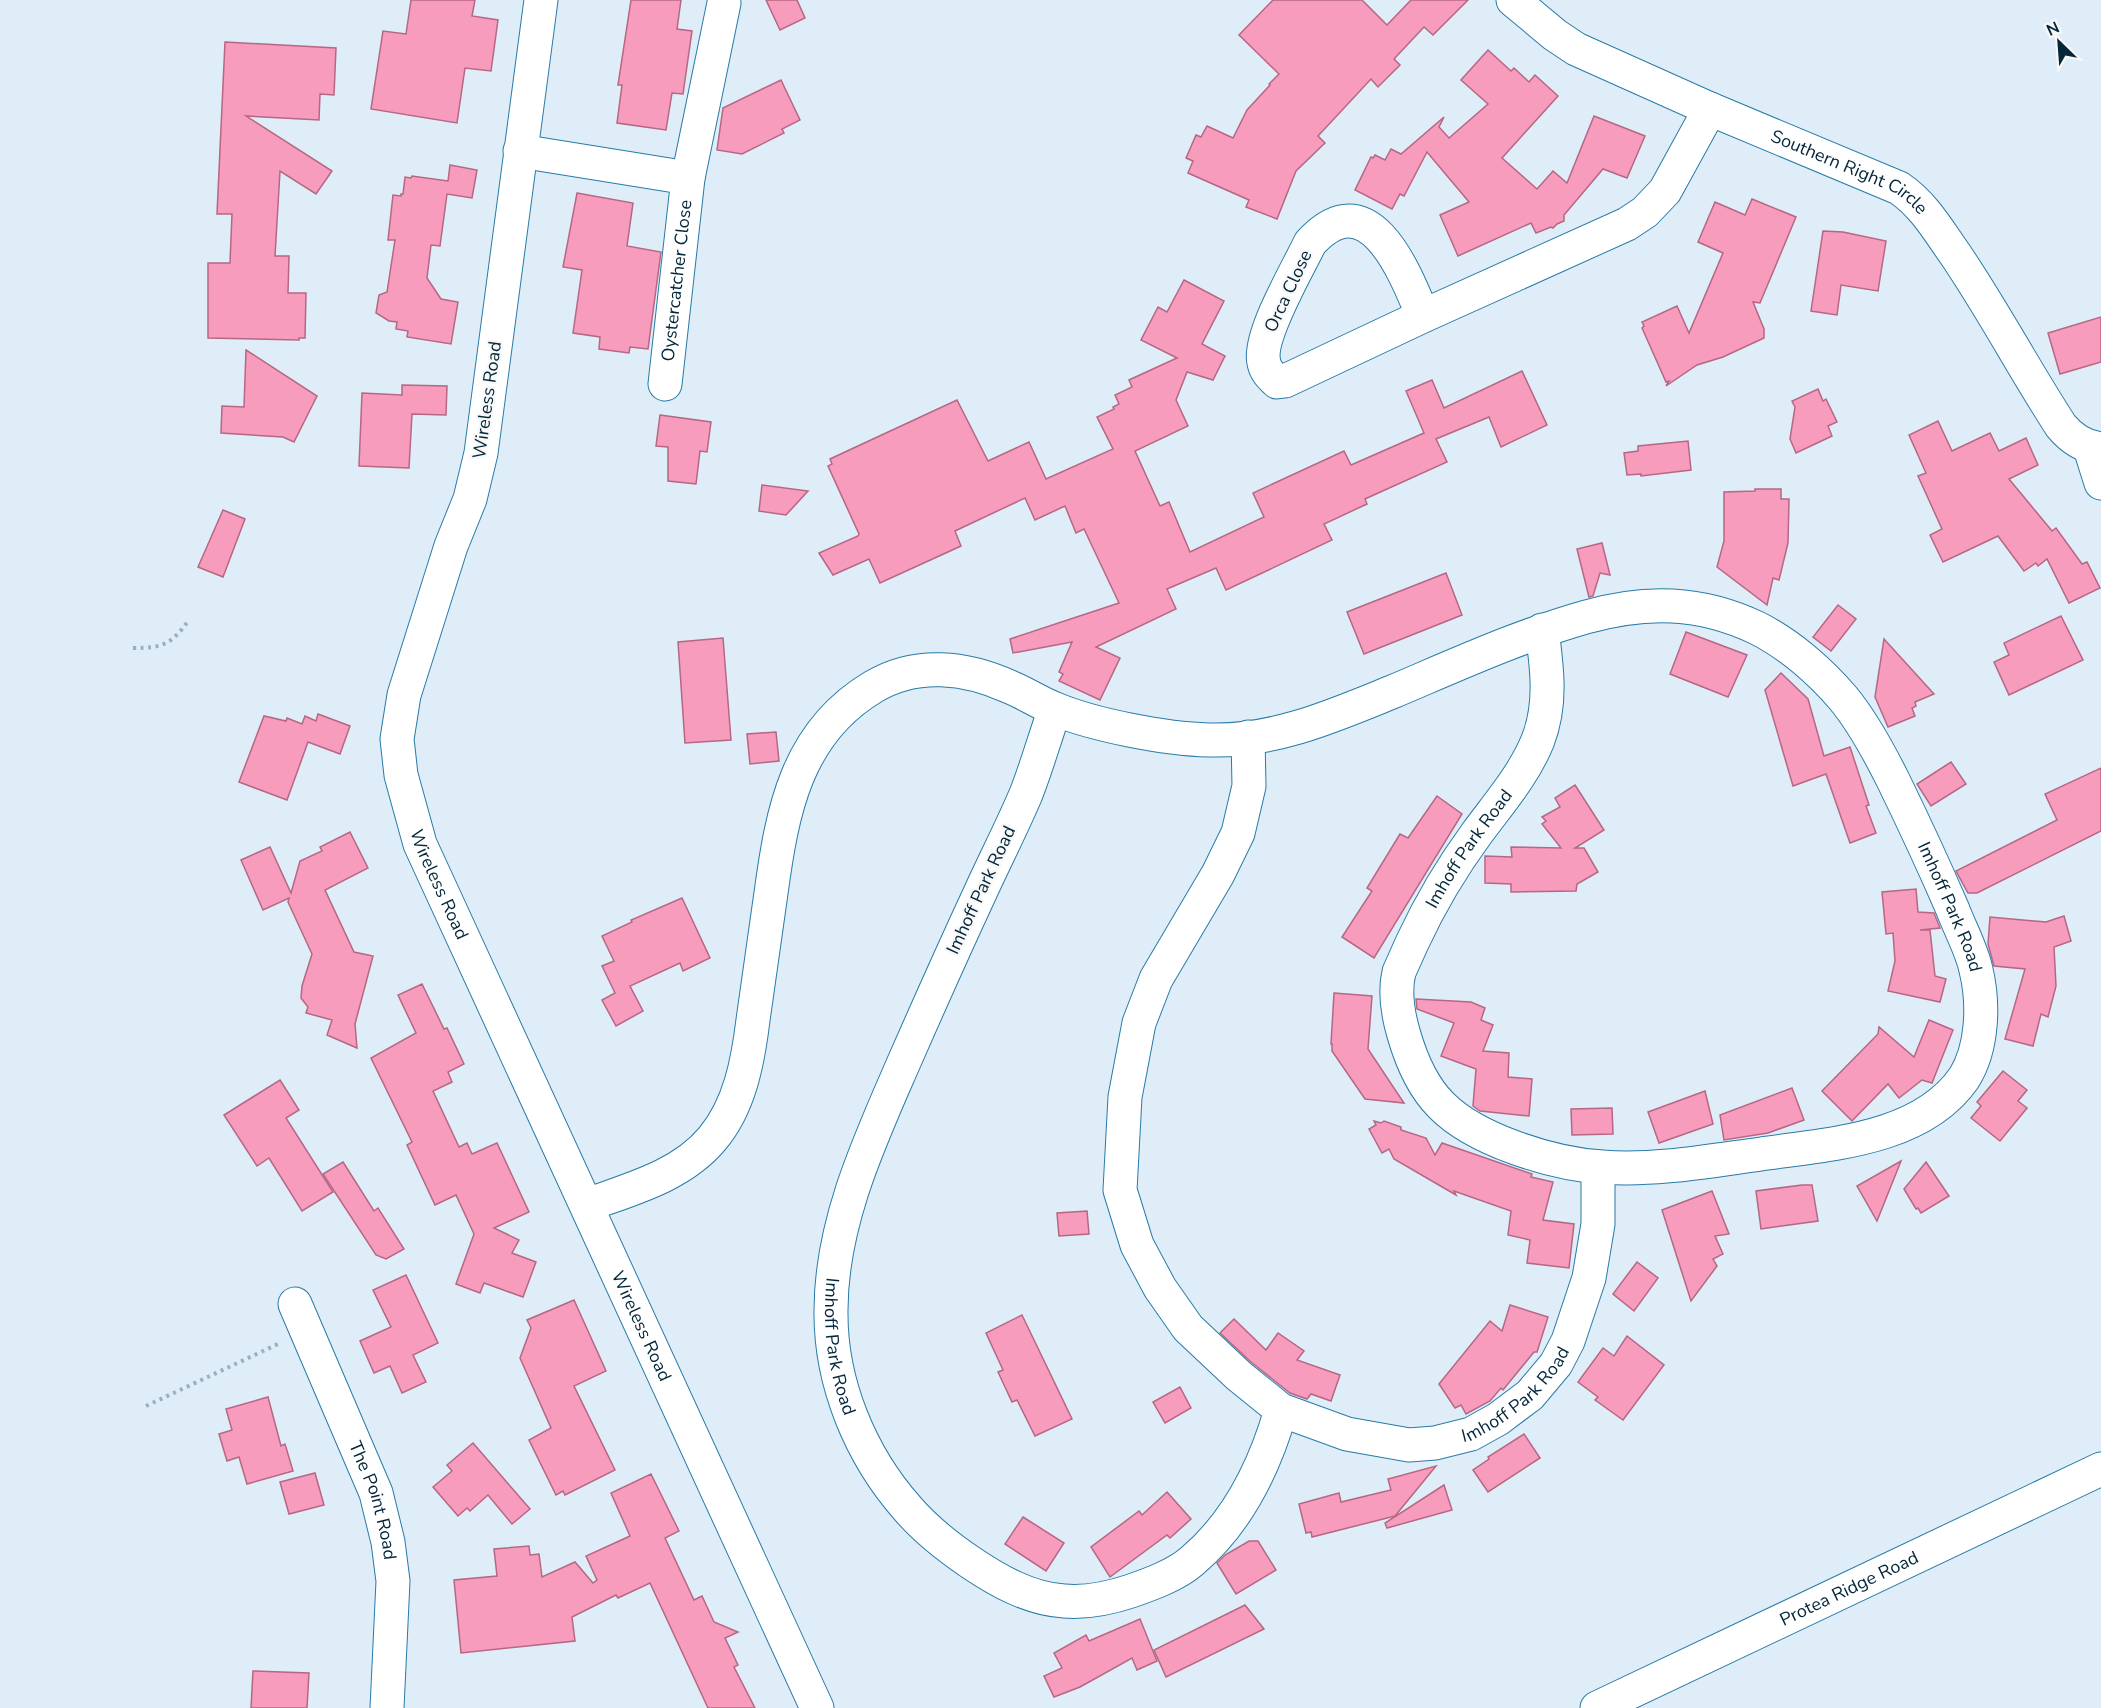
<svg xmlns="http://www.w3.org/2000/svg" width="2101" height="1708" viewBox="0 0 2101 1708" font-family="'Nunito Sans',sans-serif">
	<style>
		.building { fill: #f89cbd; stroke: #b56784; stroke-width: 1.5 }
		.lines { fill: none; stroke-linecap: round; stroke-linejoin: round }
		.minor-casing { stroke: #287ba8; stroke-width: 35 }
		.path { stroke: #9bb0bd; stroke-width: 4; stroke-dasharray: 3 4.5; stroke-linecap: butt }
		.minor { stroke: #fff; stroke-width: 33 }
		.labels { text-anchor: middle; dominant-baseline: central; stroke-width: 4.5; stroke-linejoin: round; paint-order: stroke }
		.street-label { font-size: 18px; fill: #032639; stroke: #f8f8f8 }
	</style>
	<rect width="100%" height="100%" fill="#deedf7"/>
	<!-- building -->
	<g class="building">
		<path d="M411,0h64l-3,16 26,4 -7,51 -26,-3 -8,55 -86,-14 12,-78 23,3z"/>
		<path d="M631,0h50l-4,29 15,2 -9,63 -11,-1 -6,37 -49,-7 5,-38h-4z"/>
		<path d="M766,0h31l8,18 -25,12z"/>
		<path d="M1273,0h89l25,25 24,-25h57l-35,35 -9,-8 -30,32 6,6 -22,22 -7,-8 -53,57 7,7 -29,28 -19,48 -31,-12 3,-7 -61,-27 5,-12 -7,-3 10,-23 5,2 6,-11 26,12 14,-28 23,-25 -1,-1 10,-10 -40,-39z"/>
		<path d="M225,42l111,6 -2,47 -14,-1 -1,26 -73,-4 86,55 -16,23 -36,-23 -5,85h14l-1,37h18l-1,45h-6v2l-91,-2v-75h22l2,-49h-15z"/>
		<path d="M1488,50l23,21 3,-3 15,14 6,-7 23,21 -56,62 35,31 16,-18 14,12 27,-67 51,20 -18,42 -24,-9 -39,46v6l-7,3 -4,4 -2,-1 -15,6 -5,-10 -73,33 -18,-41 29,-13 -42,-50 -23,44 -4,-2 -8,15 -37,-19 16,-33 2,1 2,-3 10,5 6,-11 10,5 43,-37 -5,10 10,11 39,-34 -27,-24z"/>
		<path d="M781,80l19,40 -18,9 2,4 -42,21 -25,-4 6,-42z"/>
		<path d="M450,165l27,5 -5,28 -25,-4 -7,52 -9,-1 -4,33 14,21 17,3 -7,42 -44,-7 1,-6 -12,-2 1,-7 -8,-1 -13,-8 3,-18 8,-3 8,-52h-7l5,-45 8,1v-2h2l2,-17 6,1 1,-2 36,5z"/>
		<path d="M577,193l56,10 -6,43 34,6 -13,97 -18,-2 -1,6 -30,-4 1,-12 -27,-4 9,-63 -19,-3z"/>
		<path d="M1752,199l44,18 -36,86 -7,-1 11,27v9l-41,19 -26,8 -31,21 3,-5 -3,1 -24,-54 2,-2 -2,-4 35,-16 12,27 34,-80 -25,-11 17,-40 30,13z"/>
		<path d="M1823,231l20,1 43,9 -8,50 -37,-6 -4,30 -26,-4z"/>
		<path d="M1184,280l40,21 -22,43 23,12 -12,24 -26,-8 -11,28 12,26 -53,25 25,55 9,-4 21,50 74,-35 -11,-24 91,-42 7,14 73,-32 -18,-42 26,-11 12,28 78,-37 25,54 -46,22 -12,-30 -53,22 11,23 -82,37 2,5 -43,20 8,16 -106,50 -10,-22 -49,21 9,20 -80,38 24,11 -20,42 -41,-19 4,-7 -4,-2 13,-30 -59,11 -3,-14 109,-36 -35,-74 -8,4 -11,-27 -30,14 -10,-22 -70,33 6,15 -81,37 -11,-24 -36,16 -14,-22 39,-17 1,-2 -31,-68 4,-2 -2,-5 127,-59 31,61 41,-19 17,37 67,-30 -16,-32 17,-8 -1,-2 6,-3 -4,-9 17,-8 -3,-7 48,-22 -36,-18 17,-33 9,5z"/>
		<path d="M2101,317v45l-41,12 -12,-41z"/>
		<path d="M246,350l71,46 -23,46 -11,-5 -62,-4 1,-27 22,1z"/>
		<path d="M402,385l45,1 -1,29 -34,-1 -3,54 -50,-2 3,-73 40,2z"/>
		<path d="M1818,389l5,12 3,-2 11,23 -9,4 4,10 -36,17 -6,-14 5,-32 -3,-6z"/>
		<path d="M660,415l51,7 -4,30 -7,-1 -4,33 -28,-3v-34l-12,-1z"/>
		<path d="M1938,421l14,30 38,-18 9,18 27,-13 12,27 -29,14 43,52 4,-3 26,36 5,-2 13,26 -31,15 -22,-44 -9,7 -2,-3 -12,8 -26,-35 -55,26 -13,-27 12,-6 -24,-53 8,-3 -17,-38z"/>
		<path d="M1688,441l3,29 -50,6v-2l-14,1 -3,-22 14,-2v-5z"/>
		<path d="M762,485l46,6 -22,24 -27,-4z"/>
		<path d="M1755,489h26v10h8l-1,44 -9,37 -6,-2 -6,27 -50,-38 7,-26v-49l31,-1z"/>
		<path d="M223,510l22,9 -22,58 -25,-10z"/>
		<path d="M1602,543l8,32 -10,-2 -7,23 -4,1 -12,-48z"/>
		<path d="M1446,573l16,42 -98,39 -17,-42z"/>
		<path d="M1838,605l18,14 -25,32 -18,-14z"/>
		<path d="M2061,616l22,44 -74,35 -15,-33 15,-7 -5,-12z"/>
		<path d="M1686,632l61,23 -19,42 -58,-23z"/>
		<path d="M723,638l8,102 -46,3 -7,-101z"/>
		<path d="M1884,639l50,55 -19,8 1,4 -4,2 3,8 -27,11 -13,-30z"/>
		<path d="M1781,673l27,26 16,57 26,-9 19,58 -3,1 10,27 -26,10 -24,-69 -33,12 -28,-96z"/>
		<path d="M318,714l32,12 -10,28 -32,-12 -21,58 -48,-18 25,-66 22,5 1,-3 15,6 3,-8 11,5z"/>
		<path d="M776,732l3,29 -29,3 -3,-30z"/>
		<path d="M1951,762l15,22 -35,22 -14,-22z"/>
		<path d="M2101,768v63l-124,62h-9l-12,-22 101,-51 -12,-26z"/>
		<path d="M1575,785l29,45 -29,18h9l14,24 -21,12 -1,7 -65,1v-8l-26,-1v-27l27,1 -1,-10 50,1 -19,-24 4,-3 -4,-4 18,-10 -5,-9z"/>
		<path d="M1437,796l25,18 -88,144 -32,-21 30,-46 -5,-3 33,-54 8,4z"/>
		<path d="M350,832l18,36 -43,22 29,62 19,4 -18,68 2,24 -30,-13 5,-15 -26,-7 2,-6 -7,-9 1,-12 10,-32 -24,-52 1,-4 -26,12 -22,-50 29,-13 21,46 9,-32 22,-10 -2,-4z"/>
		<path d="M1916,889l2,23 16,1 6,15 -20,2h10l5,46 11,3 -6,23 -52,-11 7,-30 -2,-28 -7,1 -4,-42z"/>
		<path d="M682,898l28,60 -27,13 -3,-8 -50,23 13,25 -27,15 -14,-26 13,-7 -13,-27 12,-5 -12,-25 30,-14 -1,-2z"/>
		<path d="M2064,916l7,25 -17,6 2,39 -8,31 -7,-3 -8,32 -28,-7 20,-70 -31,-3 -6,-22 2,-27 56,5z"/>
		<path d="M422,984l22,45 3,-1 17,36 -16,8 4,10 -19,9 26,56 8,-4 5,11 25,-11 32,69 -35,16 25,12 -7,13 24,9 -13,35 -39,-14 -4,10 -24,-9 18,-50 -18,-39 -21,10 -28,-60 5,-3 -41,-84 45,-25 -18,-38z"/>
		<path d="M1334,993l38,3 -4,53 36,54 -39,-4 -33,-48v-7h-1z"/>
		<path d="M1416,999l55,3 14,6 -4,12 12,5 -10,26 26,2 -1,24 24,2 -3,37 -49,-5 -7,-5 3,-37 -35,-13 13,-33 -37,-14z"/>
		<path d="M1929,1020l24,10 -21,53 -10,-3 -23,18 -11,-14 -36,37 -30,-30 56,-57 1,-7 35,30z"/>
		<path d="M2003,1071l24,19 -9,11 9,7 -27,33 -29,-23 10,-12 -4,-4z"/>
		<path d="M280,1080l19,30 -13,8 47,74 -31,19 -33,-53 -12,8 -33,-51z"/>
		<path d="M1792,1088l12,32 -36,13 -44,7 -4,-25z"/>
		<path d="M1705,1091l8,33 -54,19 -11,-31z"/>
		<path d="M1612,1108l1,26 -41,1 -1,-26z"/>
		<path d="M1374,1121l7,2 3,-2 17,6v3l25,8 9,17 7,-12 90,31 -1,3 22,5 -10,38 31,4 -5,44 -42,-5 3,-23 -22,-5 3,-24 -57,-20 2,4 -62,-36 -5,-10 -7,4 -13,-24 7,-4z"/>
		<path d="M1901,1161l-24,60 -20,-35z"/>
		<path d="M343,1162l31,49 4,-3 26,41 -18,10 -10,-4 -53,-81z"/>
		<path d="M1926,1162l23,34 -28,17 -3,-5 -2,1 -12,-20z"/>
		<path d="M1802,1185h10l6,36 -57,8 -5,-38z"/>
		<path d="M1712,1191l17,43 -14,2 8,18 -10,5 4,7 -26,35 -29,-91z"/>
		<path d="M1087,1211l2,23 -30,2 -2,-23z"/>
		<path d="M1637,1262l21,16 -24,33 -21,-17z"/>
		<path d="M406,1275l32,68 -25,12 13,27 -24,11 -12,-27 -16,7 -14,-32 31,-14 -18,-37z"/>
		<path d="M574,1300l32,71 -32,15 41,84 -50,25 -2,-4 -7,4 -27,-55 22,-12 -31,-70 11,-30 -4,-8z"/>
		<path d="M1510,1305l38,12 -11,35h-3l-31,38 -2,-2 -11,13 -24,13 -5,-9 -6,3 -16,-24 51,-63 12,10z"/>
		<path d="M1022,1315l50,104 -37,17 -18,-36 -5,2 -14,-30 5,-2 -17,-37z"/>
		<path d="M1234,1319l32,31 12,-17 26,18 -7,9 43,15 -9,26 -20,-7 -4,5 -17,-6 -39,-31 -31,-29z"/>
		<path d="M1627,1336l37,29 -41,55 -28,-20 3,-3 -20,-15 25,-34 11,8z"/>
		<path d="M1180,1387l11,21 -26,15 -12,-21z"/>
		<path d="M268,1397l13,49 4,-2 8,27 -46,13 -8,-27 -12,4 -8,-27 13,-4 -6,-21z"/>
		<path d="M1524,1434l16,24 -52,34 -15,-22 16,-11 -1,-2z"/>
		<path d="M473,1443l57,66 -18,15 -24,-29 -18,16 -3,-3 -9,8 -25,-29 19,-16 -5,-6z"/>
		<path d="M1436,1466l-41,50 -83,21 -1,-5 -5,1 -7,-29 40,-11 2,9 50,-12 -3,-11z"/>
		<path d="M315,1473l9,32 -35,9 -9,-32z"/>
		<path d="M651,1474l28,57 -14,7 29,62 8,-4 12,26 24,10 -13,6 13,27 -4,2 21,41h-47l-58,-125 -32,15 -2,-3 -44,22 3,24 -114,12 -7,-73 43,-4 -3,-27 35,-3 1,9 9,-1 3,23 33,-15 18,21 4,-3 -11,-24 44,-20 -19,-43z"/>
		<path d="M1444,1485l8,25 -65,18 -2,-5z"/>
		<path d="M1167,1492l24,27 -21,19 -3,-3 -57,42 -19,-30 48,-36 3,4z"/>
		<path d="M1023,1517l41,26 -18,28 -41,-27z"/>
		<path d="M1249,1541h9l18,29 -40,24 -19,-31 8,-8z"/>
		<path d="M1245,1605l19,24 -98,48 -12,-27z"/>
		<path d="M1140,1619l17,42 -20,9 -5,-12 -52,29 -26,10 -10,-21 18,-8 -8,-15 32,-18 3,6z"/>
		<path d="M253,1671l56,2 -2,35h-56z"/>
	</g>
	<g class="lines">
		<!-- minor casing -->
		<g class="minor-casing">
			<g id="minor">
				<path id="s1" d="M541,0l-60,453 -11,46 -19,47 -47,149 -7,44 4,36 19,69 397,864"/>
				<path id="s2" d="M1513,0l42,35 21,14 134,60 189,79c25,17 39,42 56,66 38,56 69,115 106,172 10,12 23,21 40,23"/>
				<path d="M520,151l168,27"/>
				<path d="M1423,316c-19,-46 -55,-137 -113,-73 -12,26 -53,94 -46,120 2,9 7,13 13,19l8,-1 138,-65 204,-92 18,-12 20,-21 45,-82"/>
				<path id="s3" d="M665,384l23,-206 36,-175"/>
				<path d="M2090,448l11,35"/>
				<path id="s4" d="M1055,709c-10,28 -18,57 -29,85 -14,33 -31,66 -46,99 -26,56 -51,112 -76,169 -34,78 -73,161 -73,248 -1,72 29,145 77,199 18,21 40,38 62,53 28,19 60,37 94,39 23,2 46,-3 67,-10 20,-7 45,-16 61,-30 46,-39 73,-95 89,-151"/>
				<path id="s5" d="M1248,737l1,49 -11,47 -20,41 -62,105 -17,44 -14,74 -5,93 17,55 23,43 28,40 51,48 42,34 66,24 62,11 26,-2 36,-9 27,-15 32,-24 26,-31 12,-23 21,-63 9,-54v-57"/>
				<path id="s6" d="M587,1205c44,-16 94,-29 125,-66 28,-33 36,-78 41,-119 6,-43 12,-85 18,-127 11,-81 25,-160 102,-206 43,-26 93,-20 137,0 15,6 28,15 43,21 39,17 113,31 156,32 65,2 124,-24 183,-48 64,-27 127,-56 194,-75 60,-17 114,-16 171,11 32,16 63,43 86,70 20,24 36,54 50,82 21,43 41,86 60,130 7,19 19,40 23,60 8,33 7,78 -12,108 -43,62 -135,66 -203,76 -52,7 -106,17 -159,13 -49,-3 -127,-27 -161,-62 -18,-18 -30,-46 -37,-70 -6,-20 -10,-42 -5,-63 1,-2 12,-27 13,-29 18,-39 40,-76 65,-110 22,-30 47,-58 61,-93 14,-36 9,-72 4,-110"/>
				<path id="s7" d="M295,1304l81,189 12,49 5,39 -6,127"/>
				<path id="s8" d="M1597,1708l504,-239"/>
			</g>
		</g>
		<!-- path -->
		<g class="path">
			<path d="M133,648c29,0 38,-3 55,-27"/>
			<path d="M146,1406l132,-62"/>
		</g>
		<!-- minor -->
		<use href="#minor" class="minor"/>
	</g>
	<g class="labels">
		<!-- street labels -->
		<g class="street-label">
			<text stroke="none"><textPath href="#s2" startOffset="380">Southern Right Circle</textPath></text>
			<text stroke="none"><textPath href="#s3" startOffset="104">Oystercatcher Close</textPath></text>
			<text transform="translate(1288 291) rotate(-65)">Orca Close</text>
			<text transform="translate(487 400) rotate(-82)">Wireless Road</text>
			<text stroke="none"><textPath href="#s6" startOffset="2934">Imhoff Park Road</textPath></text>
			<text stroke="none"><textPath href="#s1" startOffset="908">Wireless Road</textPath></text>
			<text transform="translate(981 890) rotate(-65)">Imhoff Park Road</text>
			<text stroke="none"><textPath href="#s6" startOffset="1910">Imhoff Park Road</textPath></text>
			<text stroke="none"><textPath href="#s1" startOffset="1394">Wireless Road</textPath></text>
			<text stroke="none"><textPath href="#s4" startOffset="682">Imhoff Park Road</textPath></text>
			<text stroke="none"><textPath href="#s5" startOffset="1016">Imhoff Park Road</textPath></text>
			<text stroke="none"><textPath href="#s7" startOffset="212">The Point Road</textPath></text>
			<text stroke="none"><textPath href="#s8" startOffset="279">Protea Ridge Road</textPath></text>
		</g>
	</g>
	<!-- north arrow -->
	<g transform="translate(2059 42) rotate(335)" stroke="#f8f8f8" stroke-width="4.5" paint-order="stroke">
	<path d="M0-4.5L10 22L0 15L-10 22Z" fill="#032639"/>
	<text y="-9" font-size="16" font-weight="bold" text-anchor="middle" fill="#032639">N</text>
	</g>
</svg>
